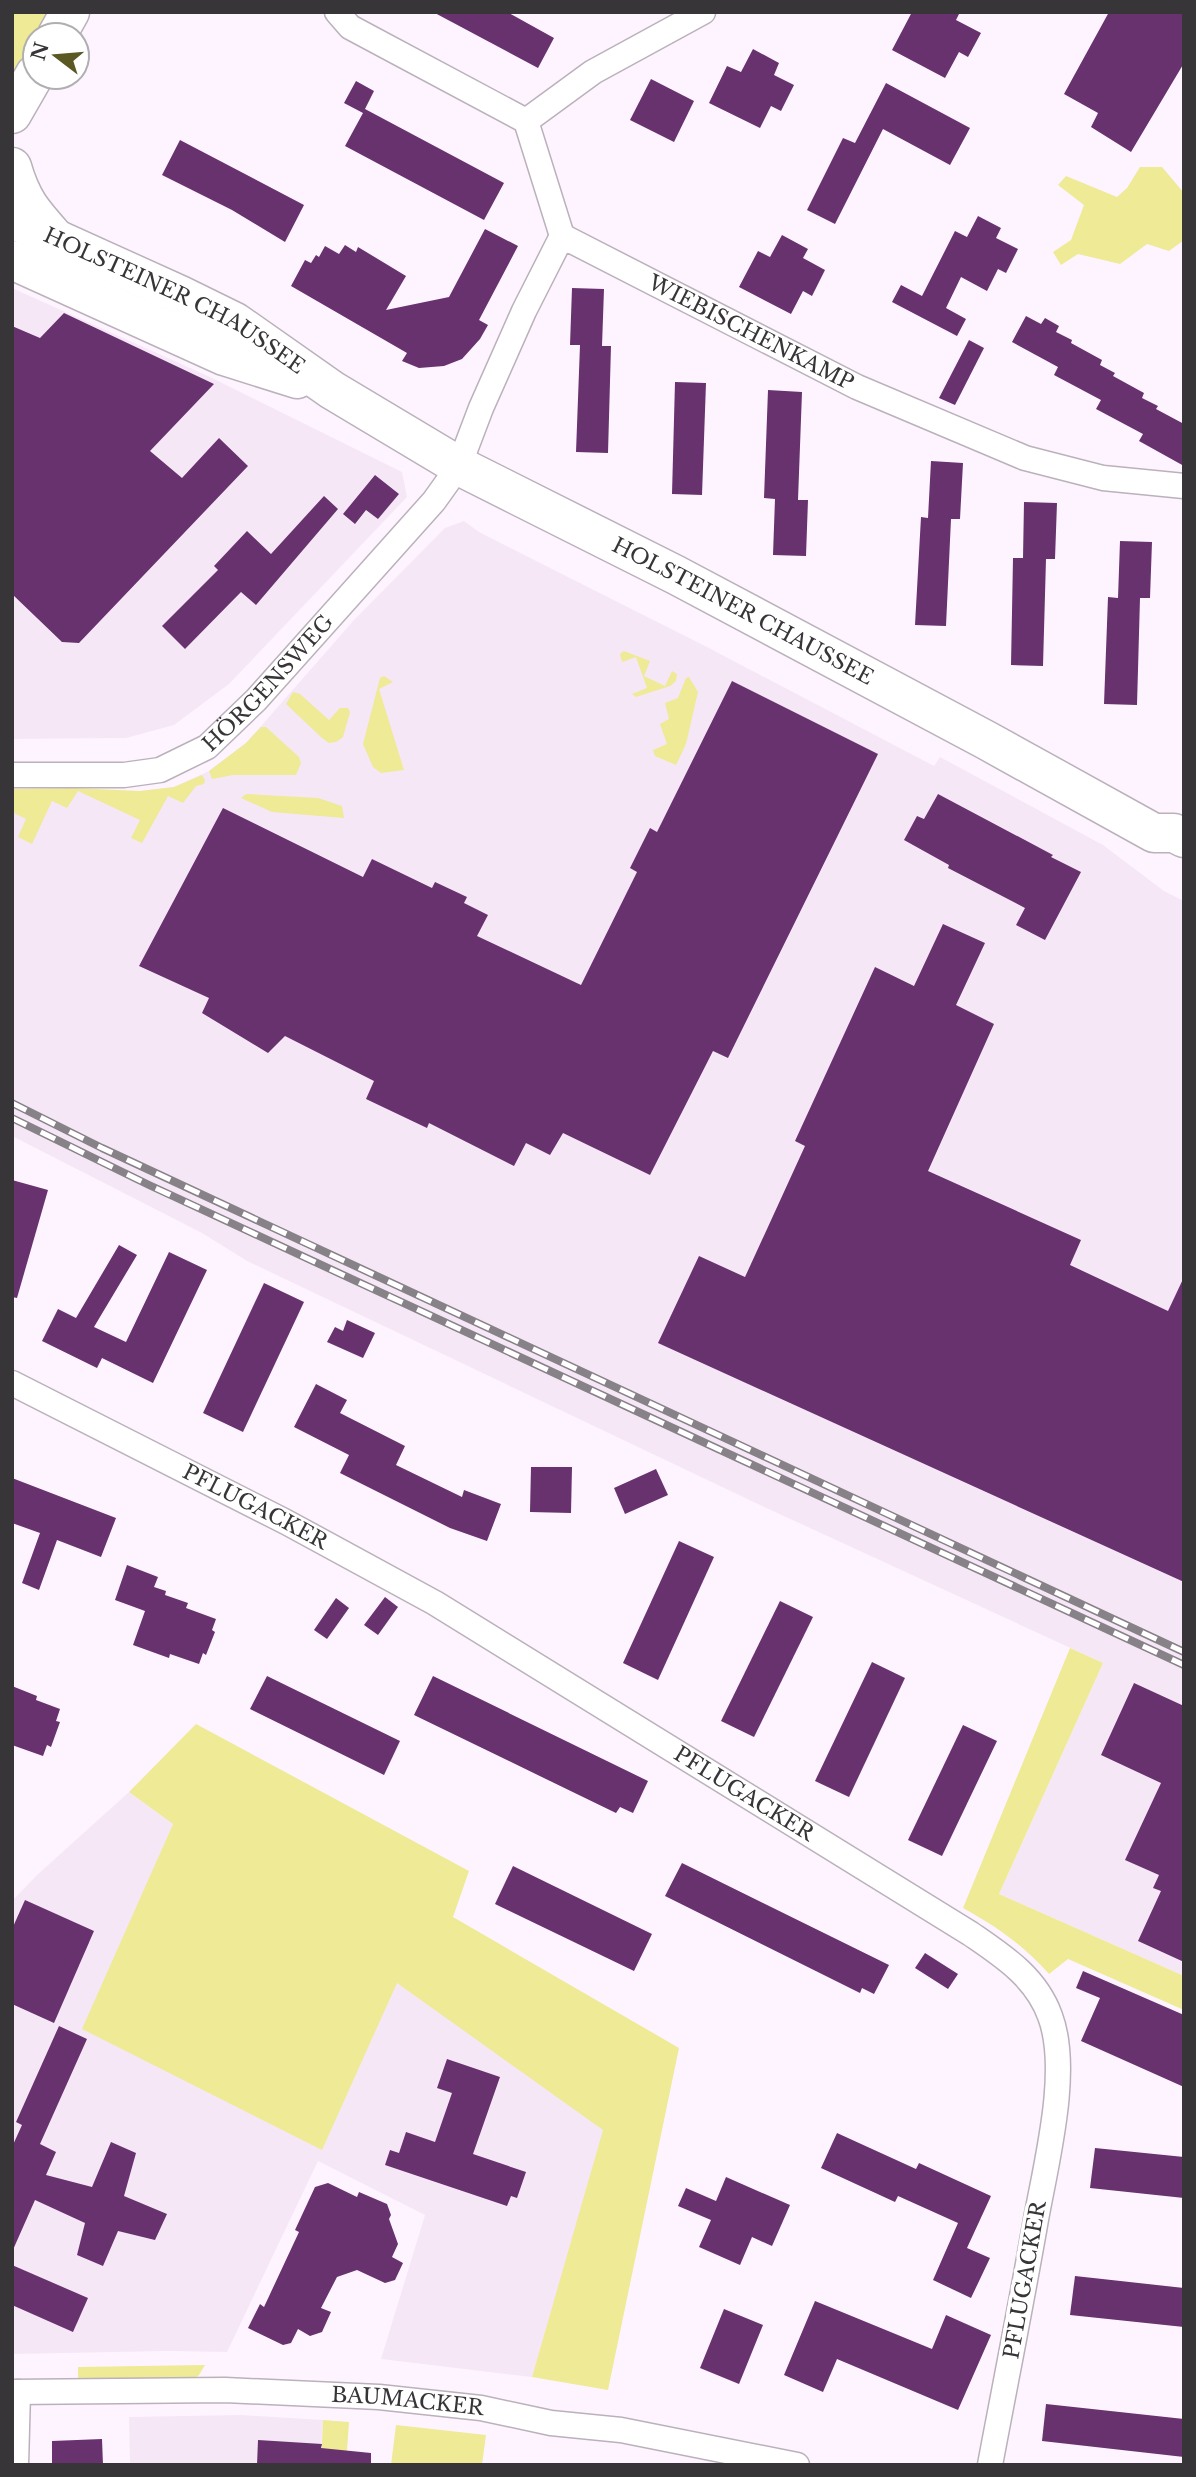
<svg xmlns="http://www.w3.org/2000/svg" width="1196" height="2477" viewBox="0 0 1196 2477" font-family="'Libre Baskerville',serif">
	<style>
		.built { fill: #f6e7f7 }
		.green { fill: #eeea95 }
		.building { fill: #68326e }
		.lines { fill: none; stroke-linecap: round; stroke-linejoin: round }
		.street-casing { stroke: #bbb1bb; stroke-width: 27 }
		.primary-casing { stroke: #bbb1bb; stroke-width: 41 }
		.highway-casing { stroke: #bbb1bb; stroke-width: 41 }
		.street { stroke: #fff; stroke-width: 24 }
		.primary { stroke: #fff; stroke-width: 38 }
		.highway { stroke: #fff; stroke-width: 38 }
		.rail-casing { stroke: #878188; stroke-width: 8 }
		.rail { stroke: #fff; stroke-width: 5; stroke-dasharray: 16; stroke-linecap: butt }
		.labels { text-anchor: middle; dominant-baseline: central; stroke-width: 7; stroke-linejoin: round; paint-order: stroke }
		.street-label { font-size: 21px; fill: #383539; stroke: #fff }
	</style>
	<rect width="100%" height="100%" fill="#fef4ff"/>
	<!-- built -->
	<g class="built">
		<path d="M12,288l198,89 192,95 5,25 -178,187 -55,41 -48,13 -114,1z"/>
		<path d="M464,521l15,11 228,115 227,119 6,-9 163,88 61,46 20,10v1075l-185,-82 104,-231 -343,-158 -513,-244 -45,-28 -190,-97v-345h129l33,-4 35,-16 37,-28 108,-123 91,-92z"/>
		<path d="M129,1792l44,32 -90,205 313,-47 208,148 -72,247 -151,-18 44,-144 -107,-54 -91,191 -59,-1 -156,3v-453l25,-26z"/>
		<path d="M240,2415l83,5 -3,45h-190l-1,-48z"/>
	</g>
	<!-- green -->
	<g class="green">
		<path d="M12,12h37l-12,23h-2l-23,46z"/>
		<path d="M1140,167h22l22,26v47l-15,11 -22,-7 -27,20 -42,-10 -17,11 -8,-13 18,-12 13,-35 -26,-20 8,-9 51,21 10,-9z"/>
		<path d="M624,651l26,10 -6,15 21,10 7,-15 5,3 -1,7 -6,5 -34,11 -4,-3 15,-6 -11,-31 -14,5 -2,-8z"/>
		<path d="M384,676l9,6 -14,7 25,81 -23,3 -8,-6 -10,-23 17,-66z"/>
		<path d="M689,677l9,15 -12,52 -10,21 -21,-9 -2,-6 14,-6 -7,-20 9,-5 -4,-16 13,-5 8,-20z"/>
		<path d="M293,692l7,2 29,26 11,-12h8l2,4 -7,25 -7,5 -7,1 -7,-5 -36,-34z"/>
		<path d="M261,727h5l33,30 2,6 -5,12h-63l-21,4 -3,-8 37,-28z"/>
		<path d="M202,775l3,5 -1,4 -8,2 -13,17 -15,-7 -26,47 -11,-5 9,-18 -62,-29 -11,17 -15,-7 -20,43 -14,-7 8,-18 -14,-7v-23l61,-1 67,3 34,-4z"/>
		<path d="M246,794l72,4 24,8 2,12 -72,-6 -31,-14z"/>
		<path d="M1070,1648l33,15 -104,231 185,82v34l-116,-51 -19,15c-27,-30 -52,-47 -86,-66z"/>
		<path d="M196,1724l273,147 -16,46 226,131 -71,342 -76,-13 71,-247 -206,-147 -75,167 -240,-121 91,-205 -44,-32z"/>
		<path d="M205,2365l-6,10 -5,4 -116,2v-14z"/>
		<path d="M323,2420l26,2 -3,43h-25z"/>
		<path d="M396,2425l90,10 -4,30h-91z"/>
	</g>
	<!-- building -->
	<g class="building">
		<path d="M433,12h74l47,26 -16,30z"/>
		<path d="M912,12h48l-4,8 25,13 -13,24 -9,-5 -14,26 -53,-28z"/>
		<path d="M1109,12h75v51l-53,89 -40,-25 7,-14 -34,-19z"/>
		<path d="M753,49l26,14 -5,12 20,10 -13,26 -10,-5 -11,22 -51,-25 18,-37 14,6z"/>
		<path d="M651,79l43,22 -20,41 -44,-22z"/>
		<path d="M356,81l18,10 -9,18 139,74 -20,37 -139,-74 18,-33 -19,-10z"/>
		<path d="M886,83l84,45 -20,37 -67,-36 -48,95 -28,-14 36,-72 12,5z"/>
		<path d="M180,140l124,65 -19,37 -53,-32 -70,-35z"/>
		<path d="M978,216l23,12 -5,10 22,11 -12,24 -8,-4 -11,22 -26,-14 -15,31 20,11 -9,17 -65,-34 9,-17 21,11 33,-65 12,6z"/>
		<path d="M485,229l33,17 -39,74 9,5 -8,14 -18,20 -18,7 -25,2 -17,-7 5,-8 -116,-67 14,-26 6,3 5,-8 3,2 6,-11 14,8 6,-9 11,7 2,-5 48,29 -20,34 63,-13z"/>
		<path d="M782,235l26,14 -5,9 22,12 -13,26 -9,-5 -12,23 -52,-27 19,-36 12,6z"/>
		<path d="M572,288l32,1 -2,57h9l-3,107 -32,-1 4,-107h-10z"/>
		<path d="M64,313l150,71 -64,67 32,27 37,-40 29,28 -169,177 -17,-1 -50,-48v-268l28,12z"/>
		<path d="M1026,316l15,8 4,-6 14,8 -3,6 16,8 -1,3 31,17 -2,5 15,8 -2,3 31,17 -2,5 16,8 -2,3 28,15v42l-45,-25 4,-7 -47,-25 5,-9 -47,-25 4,-8 -46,-25z"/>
		<path d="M969,340l15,8 -29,57 -16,-7z"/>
		<path d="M675,382l31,1 -4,112 -30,-1z"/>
		<path d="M768,390l34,2 -4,108h10l-2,56 -33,-1 2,-56 -11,-1z"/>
		<path d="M931,461l32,2 -3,56h-9l-5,107 -31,-1 6,-108 7,1z"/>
		<path d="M375,475l24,19 -21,25 -12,-9 -11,14 -12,-10z"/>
		<path d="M324,496l14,13 -82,96 -15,-13 -56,57 -23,-23 56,-56 -4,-4 33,-35 24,23z"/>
		<path d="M1024,502l33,1 -2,56h-9l-3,107 -32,-1 2,-107h10z"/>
		<path d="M1120,541l32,1 -2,56h-10l-3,107 -33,-1 4,-107 10,1z"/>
		<path d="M732,681l146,73 -150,304 -15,-7 -63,124 -87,-42 -13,22 -24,-12 -12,23 -85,-43 -2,5 -61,-29 8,-18 -89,-45 -17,17 -66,-40 7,-15 -70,-32 84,-158 140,69 9,-18 60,29 3,-6 32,15 -3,6 24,12 -11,21 104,49 56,-113 -7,-4 20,-40 7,4z"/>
		<path d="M938,794l115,61 -2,2 30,15 -36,68 -29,-15 9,-17 -77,-40 1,-3 -45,-25 13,-24 7,3z"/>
		<path d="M943,924l42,19 -29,62 38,19 -66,147 153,69 -11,25 98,46 16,-34v305l-526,-239 41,-87 46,21 60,-131 -10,-5 80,-174 39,19z"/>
		<path d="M12,1180l36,10 -31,108 -5,-1z"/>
		<path d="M119,1245l18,10 -43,72 32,15 43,-90 38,18 -54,113 -51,-25 -5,10 -55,-27 16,-32 18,9z"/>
		<path d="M264,1283l40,19 -61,130 -40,-19z"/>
		<path d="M347,1320l28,13 -12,25 -36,-16 8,-15 8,4z"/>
		<path d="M316,1384l31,16 -7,13 65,33 -9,19 66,32 2,-7 37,14 -14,37 -37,-13 -110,-55 9,-18 -55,-28z"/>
		<path d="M531,1467h41l-1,46 -41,-1z"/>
		<path d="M656,1469l12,26 -43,19 -11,-26z"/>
		<path d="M12,1478l104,40 -15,39 -44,-17 -18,50 -17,-7 18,-50 -28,-10z"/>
		<path d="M679,1541l35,16 -56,123 -35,-17z"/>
		<path d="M127,1565l31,12 -4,10 12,4 -1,4 23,8 -2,5 30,11 -4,11 3,2 -9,23 -3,-2 -4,11 -29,-10 -1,4 -36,-13 12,-34 -30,-11z"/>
		<path d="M385,1597l13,10 -20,28 -14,-10z"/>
		<path d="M336,1598l13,10 -22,31 -13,-9z"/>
		<path d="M780,1601l33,16 -59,120 -33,-16z"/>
		<path d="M872,1662l33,16 -56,119 -34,-16z"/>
		<path d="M267,1676l133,65 -16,34 -134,-66z"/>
		<path d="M433,1676l215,105 -15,32 -13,-6 -4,6 -202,-98z"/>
		<path d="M1134,1683l50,23v256l-46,-21 23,-50 -8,-3 6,-13 -34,-15 36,-77 -60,-28z"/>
		<path d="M12,1686l25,10 -1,4 24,9 -4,12 4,1 -9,25 -4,-2 -4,11 -31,-11z"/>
		<path d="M963,1725l34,16 -55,115 -34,-16z"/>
		<path d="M682,1863l207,102 -15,29 -12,-6 -2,5 -195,-97z"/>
		<path d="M513,1866l139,68 -18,37 -139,-67z"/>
		<path d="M25,1900l69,31 -40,92 -42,-19v-75z"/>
		<path d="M925,1953l33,21 -10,15 -33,-21z"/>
		<path d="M1083,1971l101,44v72l-103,-46 19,-43 -24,-10z"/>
		<path d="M59,2026l28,13 -47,105 16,8 -10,23 46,12 19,-45 25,11 -12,43 43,18 -12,26 -37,-9 -15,35 -26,-11 8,-32 -50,-23 -23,52v-105l10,-22 -6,-3z"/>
		<path d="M447,2059l53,18 -27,77 53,18 -9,26 -6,-2 -4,10 -122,-41 5,-15 9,3 7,-21 29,10 17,-49 -15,-5z"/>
		<path d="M837,2133l79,36 3,-6 72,33 -24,52 23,10 -19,40 -38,-18 25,-57 -60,-27 -3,6 -74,-34z"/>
		<path d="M1095,2148l89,9v41l-94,-10z"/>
		<path d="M726,2177l64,28 -18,41 -20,-9 -12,28 -41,-18 12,-27 -33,-14 8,-18 30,13z"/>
		<path d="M328,2183l29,14 2,-5 28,12 4,11 -2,4 9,25 -6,13 11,6 -8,17 -10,3 -28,-13 -20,7 -16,31 10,4 -9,20 -12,4 -12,-7 -7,14 -8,2 -35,-17 12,-24 4,3 35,-75 -4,-2 20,-43z"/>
		<path d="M12,2265l76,33 -15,34 -61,-27z"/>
		<path d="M1075,2276l109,12v39l-114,-12z"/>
		<path d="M815,2301l117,48 14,-34 45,20 -33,75 -121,-51 -14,33 -39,-17z"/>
		<path d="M724,2309l39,16 -24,59 -39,-16z"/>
		<path d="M1046,2404l138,15v38l-142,-16z"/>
		<path d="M102,2439l1,26h-51v-24z"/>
		<path d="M258,2440l64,4 -1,4 50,5v12h-114z"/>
	</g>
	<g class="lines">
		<!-- street casing -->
		<g class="street-casing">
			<g id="street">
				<path d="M337,12l13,15 176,94 36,115"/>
				<path d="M526,121l67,-49 110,-60"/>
				<path id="s1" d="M12,775h112l36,-5 47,-23 49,-47 178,-199 25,-35 22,-58 43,-97 38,-75 295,151 168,71 78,20 81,8"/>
				<path id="s2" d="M12,1383l274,139 149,81 536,331c32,22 65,43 79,82 21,55 -5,151 -15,209 -14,80 -30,160 -45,240"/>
				<path id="s3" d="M12,2392l213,-2 154,7 102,11 70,15 70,7 176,35"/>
				<path d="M16,2465l2,-73"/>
			</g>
		</g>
		<!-- primary casing -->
		<g class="primary-casing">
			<g id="primary">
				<path id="s4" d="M12,219l168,76 55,27 97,68 127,76 217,109 310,165 168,93h20l10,5"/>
				<path d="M12,260l212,96 73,23"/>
			</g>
		</g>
		<!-- highway casing -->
		<g class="highway-casing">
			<g id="highway">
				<path d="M57,35l13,-23"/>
				<path d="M12,114l23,-40"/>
				<path d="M12,167c10,35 21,46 44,72"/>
			</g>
		</g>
		<!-- street -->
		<use href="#street" class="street"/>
		<!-- primary -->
		<use href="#primary" class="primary"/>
		<!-- highway -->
		<use href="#highway" class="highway"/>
		<!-- rail casing -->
		<g class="rail-casing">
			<g id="rail">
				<path d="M12,1103l90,45 1082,504"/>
				<path d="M12,1118l137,67 1035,480"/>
			</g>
		</g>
		<!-- rail -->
		<use href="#rail" class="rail"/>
	</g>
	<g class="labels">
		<!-- street labels -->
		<g class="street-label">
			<text stroke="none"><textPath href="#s4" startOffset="182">HOLSTEINER CHAUSSEE</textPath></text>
			<text stroke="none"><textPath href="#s1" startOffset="1043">WIEBISCHENKAMP</textPath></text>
			<text stroke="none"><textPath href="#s4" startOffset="831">HOLSTEINER CHAUSSEE</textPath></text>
			<text stroke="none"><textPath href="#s1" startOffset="289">HÖRGENSWEG</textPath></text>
			<text stroke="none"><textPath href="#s2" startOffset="273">PFLUGACKER</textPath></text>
			<text stroke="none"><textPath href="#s2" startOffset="840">PFLUGACKER</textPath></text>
			<text transform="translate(1025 2280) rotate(-80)">PFLUGACKER</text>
			<text stroke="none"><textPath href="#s3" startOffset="396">BAUMACKER</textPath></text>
		</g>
	</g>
	<!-- border -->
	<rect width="1196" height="2477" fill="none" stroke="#383539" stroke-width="28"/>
	<!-- north arrow -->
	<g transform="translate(56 56) rotate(286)"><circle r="33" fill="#ffffff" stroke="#afaeb0" stroke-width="2"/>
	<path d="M0-5L12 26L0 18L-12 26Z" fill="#5b5824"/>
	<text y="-10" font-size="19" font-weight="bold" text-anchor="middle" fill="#383539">N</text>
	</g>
</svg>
